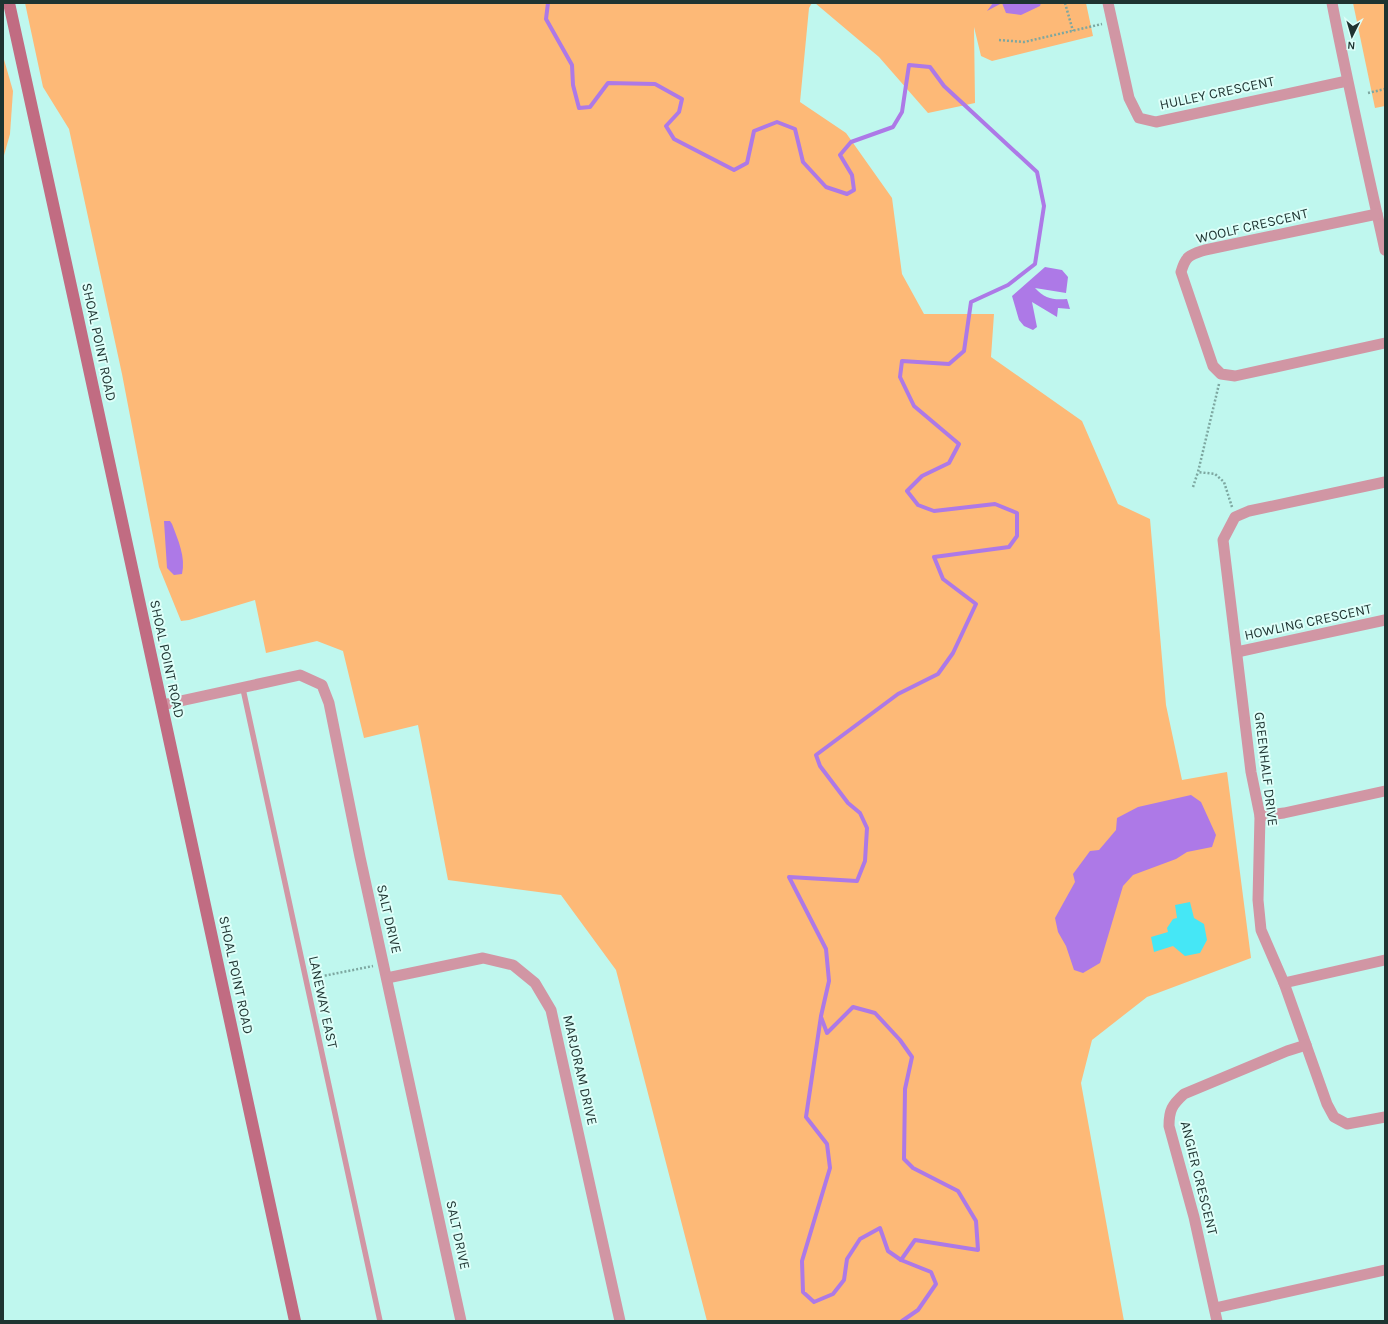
<svg xmlns="http://www.w3.org/2000/svg" width="1388" height="1324" viewBox="0 0 1388 1324" font-family="Karla,sans-serif">
	<style>
		.green { fill: #fdb977 }
		.water { fill: #ad79e7 }
		.lines { fill: none; stroke-linecap: round; stroke-linejoin: round }
		.stream { stroke: #ad79e7; stroke-width: 4 }
		.building { fill: #45e7f6 }
		.path { stroke: #7da7a0; stroke-width: 2.5; stroke-dasharray: 2 2; stroke-linecap: butt }
		.lane { stroke: #d196a4; stroke-width: 5.5 }
		.street { stroke: #d196a4; stroke-width: 11 }
		.secondary { stroke: #c16c82; stroke-width: 12 }
		.labels { text-anchor: middle; dominant-baseline: central; stroke-width: 4; stroke-linejoin: round; paint-order: stroke }
		.street-label { font-size: 14px; fill: #1e3431; stroke: #defff9 }
	</style>
	<rect width="100%" height="100%" fill="#bff7ee"/>
	<!-- green -->
	<g class="green">
		<path d="M25,3h787l-3,5 -9,94 46,31 46,65 10,76 22,40h70l-3,43 91,64 36,83 32,15 16,186 16,75 45,-8 24,186 -104,39 -55,43 -11,43 43,238h-417l-91,-351 -55,-75 -113,-15 -30,-155 -54,13 -21,-87 -26,-10 -51,12 -11,-53 -66,20 -8,1 -22,-54 -37,-193 -53,-245 -26,-42z"/>
		<path d="M815,3h271l7,33 -101,25 -11,-5 -7,-29 1,76 -47,10 -49,-56z"/>
		<path d="M1353,3h32v103l-10,2z"/>
		<path d="M3,56l10,35 -3,43 -7,25z"/>
	</g>
	<!-- water -->
	<g class="water">
		<path d="M993,3h48l-1,3 -19,9 -15,-2 -4,-10 -15,8z"/>
		<path d="M1045,267l17,3 6,7 -2,16 -31,-5c10,11 18,12 32,11l3,10 -12,-1 -1,9 -25,-15 5,25 -4,3 -9,-4 -5,-6 -7,-24z"/>
		<path d="M164,521h6l2,3c6,16 14,33 10,50l-8,1 -7,-7z"/>
		<path d="M1191,795l10,7 15,33 -4,12 -25,5 -11,7 -43,16 -10,11 -23,77 -17,10 -9,-3 -8,-24 -8,-14 -3,-14 20,-36 -2,-8 17,-23 9,-1 17,-20 1,-12 21,-11z"/>
	</g>
	<g class="lines">
		<!-- stream -->
		<g class="stream">
			<path d="M548,3l-2,16 26,46 1,20 6,23 11,-1 18,-24 47,1 27,15 -3,13 -13,14 8,13 60,31 13,-7 7,-32 23,-9 18,7 8,33 23,25 21,7 7,-4 -2,-15 -12,-20 11,-13 42,-15 9,-15 7,-47 21,2 14,19 93,86 7,34 -9,58 -27,21 -37,17 -7,49 -15,13 -47,-3 -2,16 14,29 45,38 -10,19 -27,13 -15,15 11,14 16,6 61,-7 22,9v23l-8,11 -75,10 9,22 33,25 -23,49 -15,21 -40,20 -82,61 4,11 28,37 12,10 7,15 -2,33 -8,20 -68,-4 37,72 3,32 -8,35 -15,101 21,27 3,24 -28,93 1,31 11,10 19,-8 11,-14 3,-21 13,-20 20,-11 8,23 13,9 30,12 5,12 -18,26 -16,11"/>
			<path d="M821,1017l6,16 26,-26 22,6 25,27 12,17 -7,32 -1,70 9,9 45,23 18,30 2,29 -63,-10 -14,20"/>
		</g>
	</g>
	<!-- building -->
	<path class="building" d="M1190,902l4,16 10,6 3,16 -7,13 -15,3 -12,-10 -19,6 -3,-15 17,-5 -1,-4 6,-9 4,-1 -2,-13z"/>
	<g class="lines">
		<!-- path -->
		<g class="path">
			<path d="M1065,3l8,28"/>
			<path d="M999,40l25,2 78,-18"/>
			<path d="M1368,93l17,-4"/>
			<path d="M1219,384l-21,88 17,2 9,8 8,25"/>
			<path d="M1193,487l5,-15"/>
			<path d="M313,978l60,-12"/>
		</g>
		<!-- lane -->
		<path class="lane" d="M243,689l137,632"/>
		<!-- street -->
		<g class="street">
			<path d="M1108,3l21,95 10,20 17,4 191,-41"/>
			<path d="M1332,3c16,83 35,165 53,247"/>
			<path d="M1377,214l-172,36c-15,5 -19,5 -24,22l32,94 8,8 14,2 150,-33"/>
			<path d="M1385,482l-136,29 -14,6 -12,23 28,232 9,44 -2,84 3,30 23,53 43,121 7,13 13,7 38,-7"/>
			<path d="M1237,652l148,-32"/>
			<path d="M162,705l138,-30 22,10 7,18 31,154 101,464"/>
			<path d="M1260,816l24,-3 101,-22"/>
			<path d="M387,978l96,-20 30,7 22,18 16,27 69,311"/>
			<path d="M1284,983l101,-23"/>
			<path d="M1215,1308l170,-38"/>
			<path d="M1217,1321l-23,-104 -25,-91c0,-16 3,-21 15,-32l103,-43 19,-6"/>
		</g>
		<!-- secondary -->
		<path class="secondary" d="M9,3l67,306 219,1012"/>
	</g>
	<g class="labels">
		<!-- street labels -->
		<g class="street-label">
			<text transform="translate(1217 93) rotate(-12)">HULLEY CRESCENT</text>
			<text transform="translate(1252 226) rotate(-13)">WOOLF CRESCENT</text>
			<text transform="translate(99 342) rotate(78)">SHOAL POINT ROAD</text>
			<text transform="translate(1308 622) rotate(-12)">HOWLING CRESCENT</text>
			<text transform="translate(167 659) rotate(78)">SHOAL POINT ROAD</text>
			<text transform="translate(1266 769) rotate(83)">GREENHALF DRIVE</text>
			<text transform="translate(389 919) rotate(77)">SALT DRIVE</text>
			<text transform="translate(236 975) rotate(78)">SHOAL POINT ROAD</text>
			<text transform="translate(323 1002) rotate(78)">LANEWAY EAST</text>
			<text transform="translate(580 1070) rotate(77)">MARJORAM DRIVE</text>
			<text transform="translate(1199 1178) rotate(76)">ANGIER CRESCENT</text>
			<text transform="translate(458 1235) rotate(78)">SALT DRIVE</text>
		</g>
	</g>
	<!-- border -->
	<rect width="1388" height="1324" fill="none" stroke="#1e3431" stroke-width="8"/>
	<!-- north arrow -->
	<g transform="translate(1352 36) rotate(185)" stroke="#defff9" stroke-width="3" paint-order="stroke">
	<path d="M0-3L7 15L0 10L-7 15Z" fill="#1e3431"/>
	<text y="-6" font-size="11" font-weight="bold" text-anchor="middle" fill="#1e3431">N</text>
	</g>
</svg>
